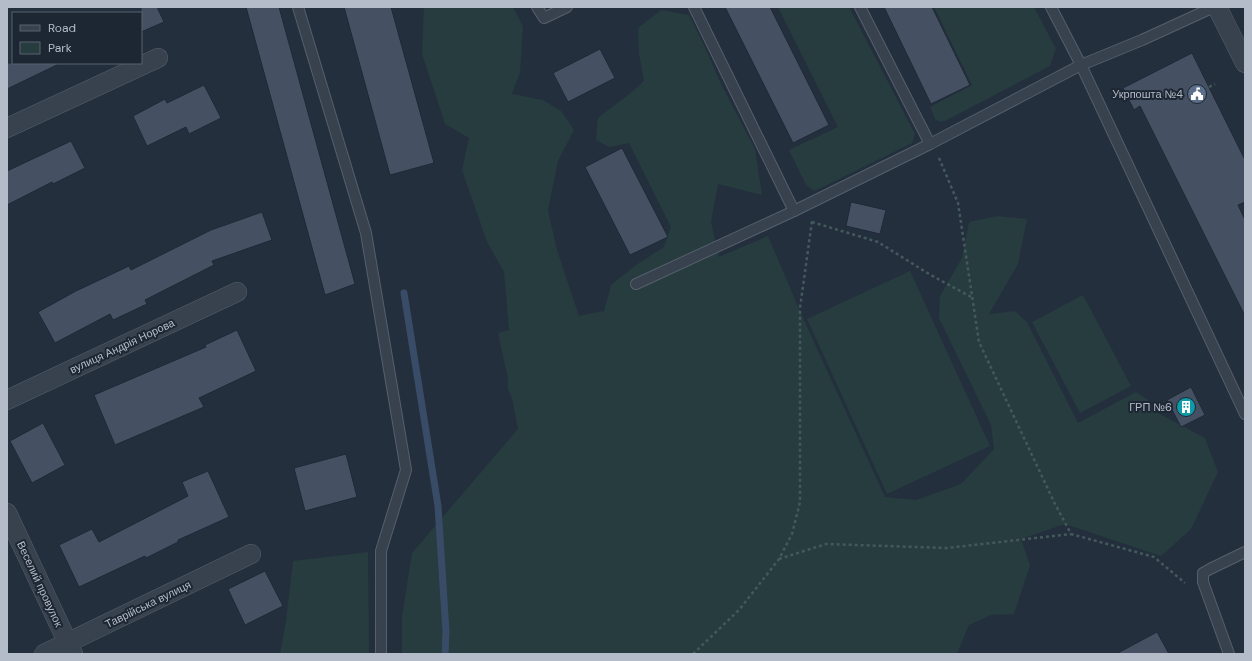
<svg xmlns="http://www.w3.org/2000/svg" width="1252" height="661" viewBox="0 0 1252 661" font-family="'DM Sans',sans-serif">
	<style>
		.green { fill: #263c3f }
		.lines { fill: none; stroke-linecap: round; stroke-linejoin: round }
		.stream { stroke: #394c67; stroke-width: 7 }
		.building { fill: #455162; stroke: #1f2835 }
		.lane-casing { stroke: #565f6c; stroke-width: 12 }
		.street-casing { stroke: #565f6c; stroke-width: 20 }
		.path { stroke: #44595c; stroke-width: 2.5; stroke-dasharray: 3 3; stroke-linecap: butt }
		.lane { stroke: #38414e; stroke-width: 10 }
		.street { stroke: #38414e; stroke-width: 19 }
		.labels { text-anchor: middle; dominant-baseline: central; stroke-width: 4; stroke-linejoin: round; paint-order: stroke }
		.poi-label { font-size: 11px; fill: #b4bcc9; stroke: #1d2633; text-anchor: end }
		.street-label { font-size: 11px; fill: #b4bcc9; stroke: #1d2633 }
	</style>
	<rect width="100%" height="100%" fill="#242f3e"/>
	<!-- green -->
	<g class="green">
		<path d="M424,7h89l10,20 -3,45 -8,22 31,6 18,11 13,19 -16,31 -10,49 9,40 22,66 25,-5 7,-26 25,-20 28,-18 7,-20 -42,-84 -20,4 -13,-7 2,-22c16,-13 32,-23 46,-37l-5,-27 -1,-26 23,-18 28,5 15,30 17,39 34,65 7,46 -44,-11 -7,38 8,35 49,-21 35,82 82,179 31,3 45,-16 33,-35 -3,-24 -52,-107 1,-22 22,-38 7,-36 28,-6 30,3 -9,45 -29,50 26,-3 12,11 51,101 58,-31 12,8 8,12 49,26 13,34 -27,57 -30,27 -96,-32 -44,15 9,26 -16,49 -23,1 -22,10 -10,24 -3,5h-554v-37l10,-64 106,-124 -6,-31 -4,-9v-10l-10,-46 11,-3 -5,-58 -17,-30 -25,-72 7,-32 -24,-14 -23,-70z"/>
		<path d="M778,7h71l66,127 -3,9 -89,44 -9,4 -8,-6 -17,-35 49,-23z"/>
		<path d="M934,7h100l22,42 -6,17 -105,55 -5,1 -5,-3 -5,-12 42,-22z"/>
		<path d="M910,271l80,175 -103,48 -80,-175z"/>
		<path d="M1083,295l48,91 -51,27 -48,-91z"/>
		<path d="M368,552l1,102h-89l6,-33 7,-60z"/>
	</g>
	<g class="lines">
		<!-- stream -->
		<path class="stream" d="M404,293l34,213 8,126 -1,22"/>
	</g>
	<!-- building -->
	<g class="building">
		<path d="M141,7h16l7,15 -23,10z"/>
		<path d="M246,7h33l76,277 -30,11z"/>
		<path d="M344,7h47l43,156 -44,12z"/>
		<path d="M725,7h45l59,118 -36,18z"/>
		<path d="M884,7h48l38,78 -39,19z"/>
		<path d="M600,49l15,29 -47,24 -15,-29z"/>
		<path d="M1192,53l53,107v42l-7,3 7,15v96l-105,-210 -6,4 -11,-22z"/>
		<path d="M7,63h54l-54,26z"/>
		<path d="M204,85l17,33 -32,16 -3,-7 -39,19 -14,-30 32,-17 2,4z"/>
		<path d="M71,141l14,27 -32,16 -1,-2 -45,23v-34z"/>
		<path d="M622,148l46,89 -38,18 -45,-88z"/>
		<path d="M851,202l35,8 -6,24 -34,-8z"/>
		<path d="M262,212l10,28 -60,21 2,4 -69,35 2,4 -34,16 -3,-6 -55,29 -17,-31 38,-21 53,-25 2,4 80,-40z"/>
		<path d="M237,330l19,41 -57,27 5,9 -89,38 -21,-50 112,-48 -1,-2z"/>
		<path d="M1191,387l14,28 -24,12 -14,-27z"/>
		<path d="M43,423l22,42 -33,18 -22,-42z"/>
		<path d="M346,454l11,43 -52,14 -11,-43z"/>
		<path d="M208,471l21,46 -51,23v2l-32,16 -1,-2 -66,31 -20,-42 33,-16 7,13 89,-46 -6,-14z"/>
		<path d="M265,571l18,35 -38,19 -17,-36z"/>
		<path d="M1157,632l12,22h-53z"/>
	</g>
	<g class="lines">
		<!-- lane casing -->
		<g class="lane-casing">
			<g id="lane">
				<path d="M298,7l68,226 40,237 -25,81v103"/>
				<path d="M537,7l7,11 23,-11"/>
				<path d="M694,7l100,204 136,-67 151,-79 61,-25 72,-33"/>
				<path d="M860,7l70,137"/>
				<path d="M1051,7l30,58 164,349"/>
				<path d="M636,284l158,-73"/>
				<path d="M1229,654l-26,-72v-9l7,-4 35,-17"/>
			</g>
		</g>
		<!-- street casing -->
		<g class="street-casing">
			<g id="street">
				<path d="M1217,7l28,56"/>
				<path d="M7,128l151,-70"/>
				<path d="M7,400l230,-108"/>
				<path d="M7,513l66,141"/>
				<path d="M44,654l207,-100"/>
			</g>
		</g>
		<!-- path -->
		<g class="path">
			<path d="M1209,87l6,-3"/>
			<path d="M939,158l19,45 21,139 75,160 17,32 83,23 31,26"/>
			<path d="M812,222l66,20 51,32 44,24"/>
			<path d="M779,559l47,-15 121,4 124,-14"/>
			<path d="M693,654l46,-44 40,-51 13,-25 8,-32v-194l12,-87"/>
		</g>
		<!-- lane -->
		<use href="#lane" class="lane"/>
		<!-- street -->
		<use href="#street" class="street"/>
	</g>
	<!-- icons -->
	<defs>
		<g id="civic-disc" transform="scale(1)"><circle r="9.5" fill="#5c6f8a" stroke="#1d2633"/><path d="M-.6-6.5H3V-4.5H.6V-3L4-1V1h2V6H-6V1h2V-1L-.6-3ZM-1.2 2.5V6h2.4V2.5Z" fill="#fff"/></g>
		<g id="building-disc" transform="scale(1)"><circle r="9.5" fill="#0f9aa8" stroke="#1d2633"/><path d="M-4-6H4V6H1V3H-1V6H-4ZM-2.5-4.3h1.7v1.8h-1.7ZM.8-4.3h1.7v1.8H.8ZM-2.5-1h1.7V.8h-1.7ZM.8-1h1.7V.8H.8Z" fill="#fff"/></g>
	</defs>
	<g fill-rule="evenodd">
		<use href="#civic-disc" x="1197" y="94"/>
		<use href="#building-disc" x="1186" y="407"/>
	</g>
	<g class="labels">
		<!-- poi labels -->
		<g class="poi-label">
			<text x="1183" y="94">Укрпошта №4</text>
			<text x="1172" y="407">ГРП №6</text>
		</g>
		<!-- street labels -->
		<g class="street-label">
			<text transform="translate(122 346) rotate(-25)">вулиця Андрія Норова</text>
			<text transform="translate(40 584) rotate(65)">Веселий провулок</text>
			<text transform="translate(148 604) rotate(-26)">Таврійська вулиця</text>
		</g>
	</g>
	<!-- border -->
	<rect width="1252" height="661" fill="none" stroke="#b4bcc9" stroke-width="16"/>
	<!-- legend -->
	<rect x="12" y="12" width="130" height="52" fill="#1d2633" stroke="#59626f"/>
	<rect x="20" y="25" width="20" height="6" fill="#38414e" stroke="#59626f"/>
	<text x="48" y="32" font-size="12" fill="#b4bcc9">Road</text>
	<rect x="20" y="42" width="20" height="12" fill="#263c3f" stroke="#59626f"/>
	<text x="48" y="52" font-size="12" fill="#b4bcc9">Park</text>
</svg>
